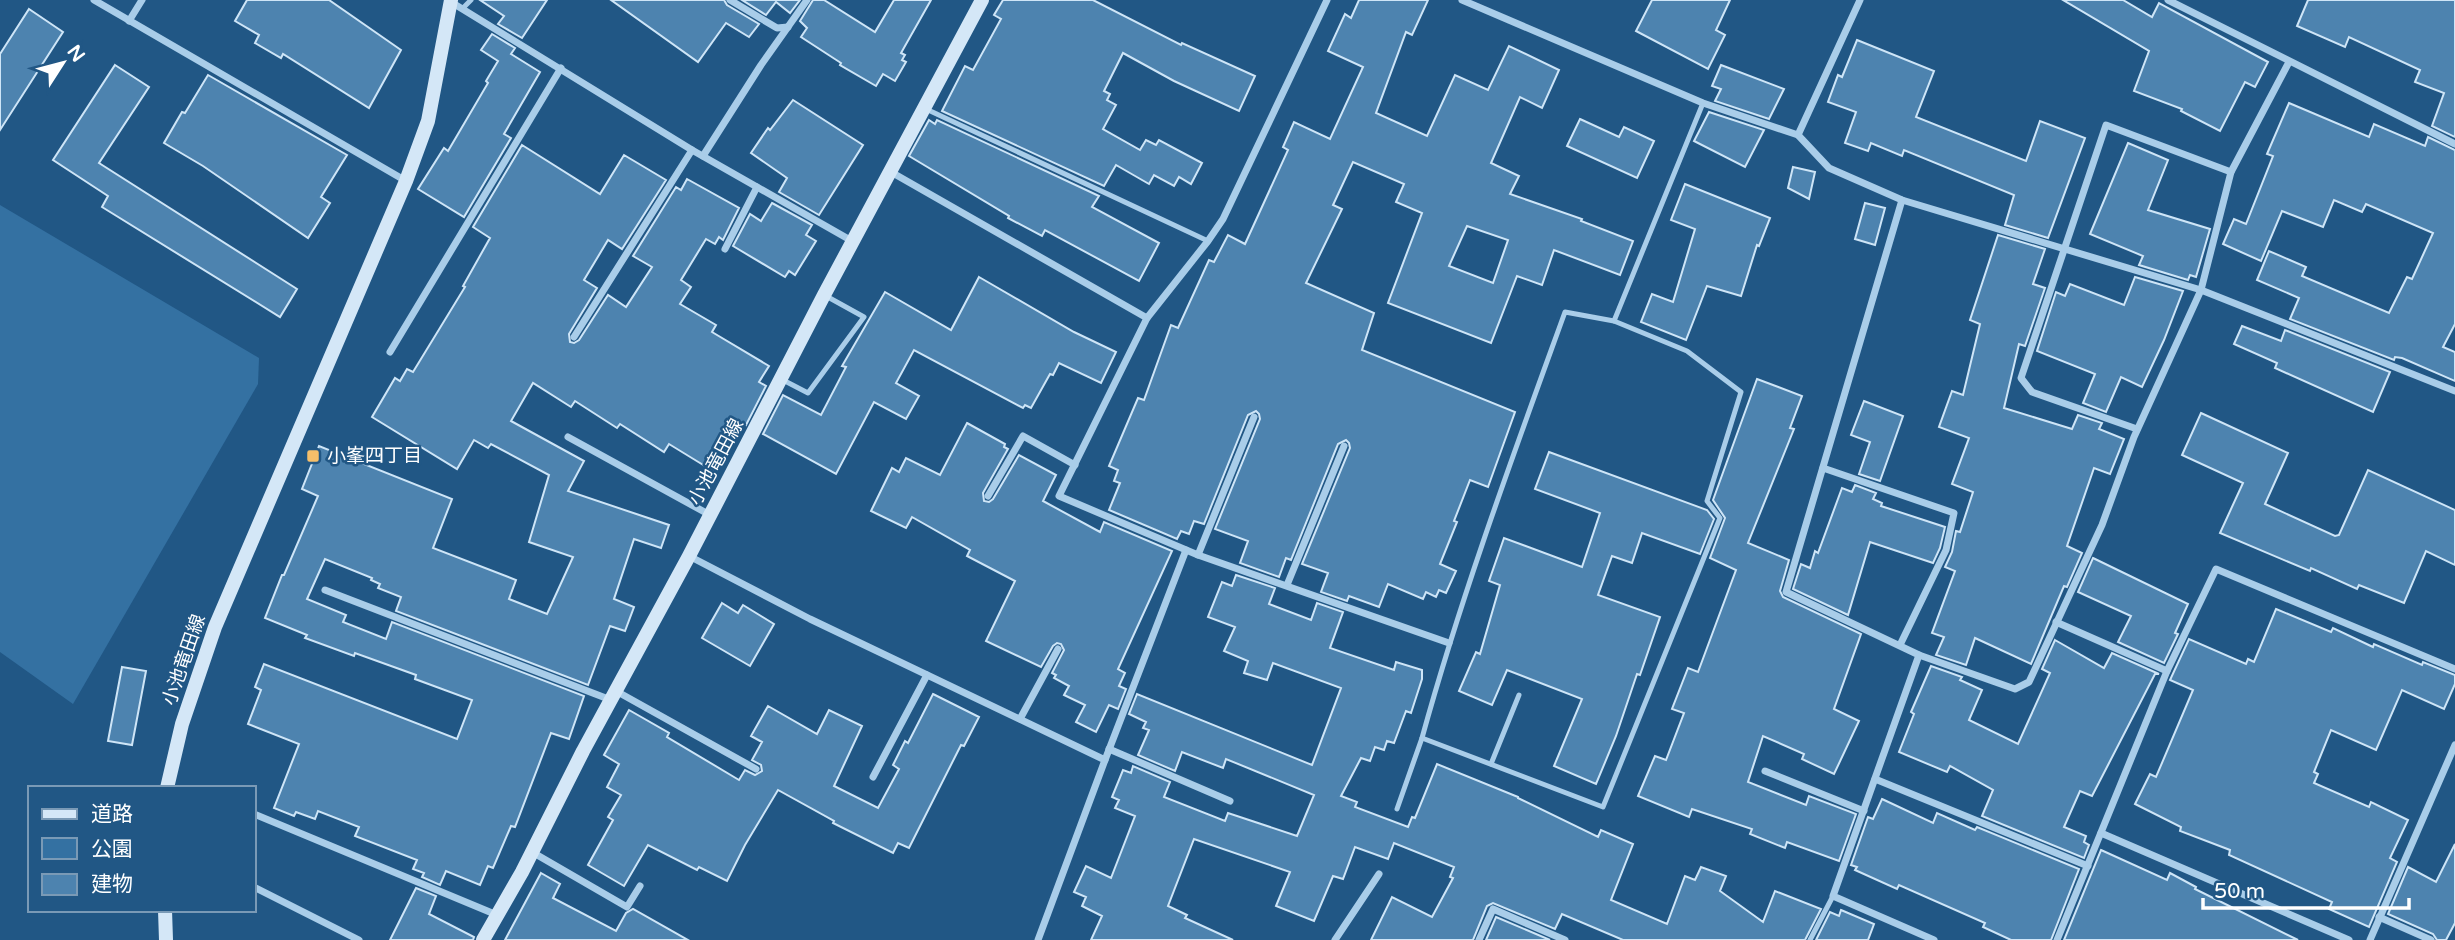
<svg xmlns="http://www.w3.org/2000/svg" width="2455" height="940" viewBox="0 0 2455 940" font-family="'Varela Round','Noto Sans JP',sans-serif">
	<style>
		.green { fill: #3471a2 }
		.building { fill: #4d83af; stroke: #cee5f7; stroke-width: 2; fill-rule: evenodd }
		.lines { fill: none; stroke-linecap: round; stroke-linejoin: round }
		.lane { stroke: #a9cde9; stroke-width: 5 }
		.street { stroke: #a9cde9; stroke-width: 7 }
		.secondary { stroke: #d4e7f7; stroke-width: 14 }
		.poi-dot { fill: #f6bf6a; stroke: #215785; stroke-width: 2.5 }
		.labels { text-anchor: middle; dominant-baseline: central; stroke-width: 5; stroke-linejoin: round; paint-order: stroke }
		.poi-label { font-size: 19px; fill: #fff; stroke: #215785; text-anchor: start }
		.street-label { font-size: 19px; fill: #fff; stroke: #215785 }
	</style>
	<rect width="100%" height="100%" fill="#215785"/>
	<!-- green -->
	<path class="green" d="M0,205l259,153 -1,26 -185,320 -73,-52z"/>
	<!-- building -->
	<g class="building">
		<path d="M247,0h82l72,50 -32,58 -86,-54 -2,4 -26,-15 4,-8 -24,-14z"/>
		<path d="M480,0h67l-25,38 -24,-14 6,-8z"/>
		<path d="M611,0h113l3,5 32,19 -10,13 -23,-14 -28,39z"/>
		<path d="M742,0h58l-10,13 -14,-11 -10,13z"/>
		<path d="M813,0h11l51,32 19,-32h37l-30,53 4,2 -3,5 4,2 -11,19 -12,-7 -7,12 -36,-21 1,-2 -40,-26 6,-9 -7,-7z"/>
		<path d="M1003,0h90l88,45 1,-2 73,33 -16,35 -65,-30 -51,-28 -19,38 6,3 -3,6 9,5 -13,24 37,21 6,-10 10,5 3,-5 43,23 -11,21 -12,-7 -5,9 -20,-11 -5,9 -33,-19 -12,21 -162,-75 23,-45 8,4 28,-51 -7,-4z"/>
		<path d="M1359,0h69l-16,35 -6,-3 -30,81 51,23 28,-61 33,15 21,-44 50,24 -17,38 -22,-11 -29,66 28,13 -9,18 72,25 -1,2 52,20 -13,34 -66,-25 -12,35 -25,-9 -26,67 -103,-40 34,-90 -26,-11 8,-18 -51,-22 -20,43 9,4 -36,74 68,30 -12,37 153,62 -27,75 -18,-7 -16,41 3,1 -17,42 16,7 -10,22 -7,-3 -3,7 -10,-5 -3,7 -35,-15 -9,23 -30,-11 -2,5 -26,-9 7,-19 -26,-9 48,-116 -1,-5 -3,-3 -8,4 -47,116 -5,-2 -7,19 -39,-14 8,-22 -33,-12 45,-110 -1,-5 -3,-3 -8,4 -44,109 -10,-3 -5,13 -8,-3 -4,8 -68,-29 11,-27 -6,-2 4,-11 -9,-4 29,-68 6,2 27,-75 7,3 31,-68 5,2 14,-27 17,9 43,-94 -5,-3 11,-25 36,17 33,-72 -35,-16 17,-37 6,4zM1467,226l41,14 -15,43 -44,-17z"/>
		<path d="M1652,0h78l-14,30 9,5 -17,34 -72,-38z"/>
		<path d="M2063,0h60l29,17 7,-14 109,59 -13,25 -10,-5 -25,49 -39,-20 1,-2 -48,-18 15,-40z"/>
		<path d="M2308,0h147v137l-23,-11 12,-33 -29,-11 5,-12 -71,-33 -4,10 -48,-21z"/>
		<path d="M29,9l34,23 -63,98v-76z"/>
		<path d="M492,34l23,14 -4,6 29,18 -36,62 7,4 -47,79 -46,-28 26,-41 4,3 40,-68 -2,-2 12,-20 -17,-11z"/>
		<path d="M1857,40l77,31 -18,46 110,44 14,-40 45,17 -37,100 -43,-13 9,-30 -110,-45 -2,6 -31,-13 -3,8 -23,-8 11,-31 -28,-10 10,-27 4,2z"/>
		<path d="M115,65l34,22 -50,76 198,126 -17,28 -178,-110 6,-11 -55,-36z"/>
		<path d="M1721,65l63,24 -15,30 -54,-18 6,-12 -9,-3z"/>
		<path d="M208,75l139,80 -26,42 9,6 -22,35 -105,-72 -39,-23 18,-31 3,1z"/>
		<path d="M793,100l70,45 -44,70 -40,-23 8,-14 -36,-25 17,-25 2,2z"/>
		<path d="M2289,103l80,34 5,-13 51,22 3,-9 27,13v174l-12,23 12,5v29l-53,-23 -7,-1 -1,3 -104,-41 9,-21 -42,-18 12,-29 37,16 -4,9 87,37 18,-36 5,2 21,-46 -67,-29 -4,8 -28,-12 -11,27 -41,-16 -21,50 -38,-17 11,-25 12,5 27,-68 -6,-2z"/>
		<path d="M1709,112l55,18 -19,37 -51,-26z"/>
		<path d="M1580,119l39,18 5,-10 30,14 -17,37 -70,-32z"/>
		<path d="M929,120l6,4 2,-4 162,76 -7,11 67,36 -20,38 -94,-51 -3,6 -34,-18 1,-2 -100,-60z"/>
		<path d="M2128,143l40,17 -20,50 62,19 -14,48 -6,-2 -2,5 -49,-15 4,-9 -53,-22z"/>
		<path d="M522,145l78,49 24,-39 42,25 -44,69 -14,-9 -24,40 13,8 -28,46 1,8 4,1 5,-3 29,-45 18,12 26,-40 -19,-11 43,-69 5,3 6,-11 52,29 -16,32 -4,-3 -4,7 -9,-5 -25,41 10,7 -11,17 36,21 -4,7 57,34 -10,16 7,4 -20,39 -3,-2 -30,48 -44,-27 -5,8 -44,-28 -3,4 -42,-27 -4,6 -38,-24 -22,38 73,40 -16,30 101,34 -8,23 -27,-9 -20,60 20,8 -9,24 -15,-5 -22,59 -192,-74 5,-14 -23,-9 2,-4 -9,-4 1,-2 -47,-19 -18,40 39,16 -3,7 43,17 6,-17 192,74 -15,43 -18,-6 -36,94 -4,-1 -18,42 -5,-2 -8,19 -34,-14 -6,14 -18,-8 2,-4 -11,-4 4,-9 -62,-24 4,-9 -41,-16 -3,8 -19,-7 -2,4 -20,-8 25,-64 -51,-20 13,-34 -6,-3 9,-23 193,75 15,-39 -57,-21 1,-4 -61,-22 -1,3 -49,-18 2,-3 -42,-17 17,-43h2l34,-79 -16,-7 17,-43 133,53 -19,49 83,32 -7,19 38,15 26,-57 -44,-15 20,-67 -58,-31 -3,4 -14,-8 -17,29 -85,-52 23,-39 5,3 7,-12 6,3 52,-85 -2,-1 27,-48 -17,-11z"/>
		<path d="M1793,167l22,5 -6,27 -21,-11z"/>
		<path d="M1685,184l85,34 -11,28 -2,-1 -16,51 -34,-10 -21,54 -45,-18 11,-28 21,8 22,-73 -24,-9z"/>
		<path d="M772,203l40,22 -6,10 10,6 -21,34 -6,-4 -4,6 -52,-31 17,-32 11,7z"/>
		<path d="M1865,203l20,5 -10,37 -20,-6z"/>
		<path d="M1998,235l47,14 -12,35 12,4 -20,58 -6,-2 -15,64 68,21 6,-14 24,8 -3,6 25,10 -14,35 -16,-6 -27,78 15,7 -15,34 -3,-1 -33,78 -56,-26 -9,27 -30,-10 8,-18 -12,-4 23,-62 -10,-4 7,-15 4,-21 4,1 13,-40 -21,-8 17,-46 -30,-11 13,-36 11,4 17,-71 -10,-4z"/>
		<path d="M979,277l95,55 42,20 -15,31 -42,-20 -6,12 -3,-1 -19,34 -6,-3 -2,3 -109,-58 -18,33 23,13 -13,23 -32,-17 -38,72 -73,-40 20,-39 38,20 25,-48 -4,-1 43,-74 66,38z"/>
		<path d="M2135,277l48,14 -19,49 -22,47 -21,-10 -15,35 -23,-9 12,-29 -58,-23 19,-59 9,4 5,-12 54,21z"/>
		<path d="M2242,326l39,15 4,-11 105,42 -17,40 -98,-44 2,-5 -43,-19z"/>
		<path d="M1757,379l45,17 -12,32 4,1 -46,114 41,17 -9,31 3,6 78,37 -27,75 25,12 -25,53 -32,-15 2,-5 -41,-18 -15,46 58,23 3,-9 47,18 -17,47 -52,-19 -2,6 -35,-14 2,-5 -60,-20 -3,8 -51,-21 17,-40 11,4 18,-47 -12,-4 16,-41 10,4 38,-102 -26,-12 15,-40 -12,-18z"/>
		<path d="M1864,401l39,15 -23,65 -21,-7 11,-32 -19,-7z"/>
		<path d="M2201,413l87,40 -23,51 70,32 4,-1 29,-65 87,40v55l-29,-14 -22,52 -45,-18 -2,4 -46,-21 -1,3 -90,-38 23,-50 -61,-28z"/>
		<path d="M967,423l38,21 -1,3 4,2 -25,44 1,8 5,1 4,-3 26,-44 37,20 -13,26 57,31 4,-10 68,29 -54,118 7,4 -6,13 7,3 -8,20 -9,-4 -13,27 -20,-10 9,-17 -21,-10 5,-9 -15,-8 2,-3 -4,-2 12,-23 -3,-6 -4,-1 -4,3 -12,21 -55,-26 29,-60 -48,-25 3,-6 -58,-33 -6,11 -35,-17 21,-43 7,4 7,-14 34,17z"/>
		<path d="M1549,452l158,58 7,9 -14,35 -58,-21 -10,30 -20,-7 -14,39 62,22 -20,58 -3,-1 -21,62 -20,48 -42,-18 28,-67 -75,-29 -15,35 -33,-14 17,-39 4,2 20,-69 -11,-4 15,-43 78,29 18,-54 -65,-24z"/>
		<path d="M1855,485l21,8 -3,6 9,4 -1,3 64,21 -5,21 -7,15 -63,-21 -22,73 -55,-26 8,-25 9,4 5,-17 3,2 24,-65 10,4z"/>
		<path d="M2093,558l95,46 -13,29 3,1 -14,29 -46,-21 13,-26 -53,-24z"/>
		<path d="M1236,575l39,13 -6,16 42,16 6,-17 26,9 -13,36 64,22 2,-8 26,8v9l-11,34 -5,-2 -12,32 -7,-2 -3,9 -9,-3 -5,14 -9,-3 -20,38 16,6 -2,5 53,20 4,-10 3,1 22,-54 81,33v1l80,39 3,-7 32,14 -22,56 56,24 18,-48 10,4 6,-13 25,9 -6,15 43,31 12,-31 46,18 -16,31h-182l-61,-26 -7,15 -62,-26 -6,3 -14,34h-102l21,-43 40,20 21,-39 -3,-1 4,-10 -60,-24 -6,16 -33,-12 -12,32 -10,-3 -19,45 -38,-15 14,-34 -96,-33 -26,67 19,9 -2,3 48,22h-142l11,-24 -20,-10 4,-9 -12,-5 12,-26 25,12 24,-62 -20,-8 4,-8 -7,-3 11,-27 8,3 2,-7 37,16 -6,15 61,24 3,-8 69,23 17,-41 -88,-36 -3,9 -41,-16 -7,19 -37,-16 11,-25 -6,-2 3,-6 -17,-8 8,-20 175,71 29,-77 -68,-25 -6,17 -23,-7 4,-12 -24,-10 11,-24 -27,-10 14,-35 10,4z"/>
		<path d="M722,603l16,10 5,-8 31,19 -24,42 -48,-28z"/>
		<path d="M2276,609l55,23 2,-4 40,19 1,-3 48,21 1,-3 32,13v9l-11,25 -42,-19 -26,60 -45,-20 -17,42 4,2 -4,9 55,24 2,-5 37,18 -18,38 7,4 -28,65 -40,-18 3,-7 -103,-47 1,-5 -50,-19 1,-4 -46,-23 15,-30 6,3 37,-87 -23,-10 19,-41 57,25 2,-5 6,3z"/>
		<path d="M2055,640l49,28 8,-15 47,21h-4l-63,122 -12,-5 -16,36 22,9 -2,6 5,3 -5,13 -102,-42 11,-26 -43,-24 -3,6 -48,-20 15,-38 -3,-2 20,-46 31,11 -2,3 22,10 -13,30 49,24 32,-71 -8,-4z"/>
		<path d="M122,667l24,4 -14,74 -24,-4z"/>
		<path d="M933,694l46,23 -15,29 -3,-1 -52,103 -11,-5 -5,10 -60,-30 1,-2 -56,-31 -33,55 -18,36 -28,-14 -2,3 -49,-25 -24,41 -36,-21 25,-45 -5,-3 13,-22 -14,-8 12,-23 -15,-9 25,-45 40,23 -2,4 72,43 6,-10 10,5 7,-4 -1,-6 -9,-5 10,-18 -11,-6 17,-30 49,28 12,-24 33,16 -28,60 44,22 21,-39 -6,-4 12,-24 3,2z"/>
		<path d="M1882,799l51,24 4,-10 38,17 2,-3 102,42 -28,71h-40l-28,-13 2,-4 -86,-38 -2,4 -42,-19 2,-3 -6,-2 17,-48 5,2z"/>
		<path d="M2455,844v79l-9,17h-9l-4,-6 -45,-20 20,-47 28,15z"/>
		<path d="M2101,850l66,30 3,-7 26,14 -1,2 103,51h-234z"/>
		<path d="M541,873l19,11 -7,14 63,33 10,-18 7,-4 55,31h-183z"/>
		<path d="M416,888l20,8 -7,18 45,23 -1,3h-83z"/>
		<path d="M1841,910l33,14 -6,16h-52l14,-28 9,4z"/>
		<path d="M1496,917l54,23h-64z"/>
	</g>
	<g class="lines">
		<!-- lane -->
		<g class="lane">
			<path d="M462,9l9,-9"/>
			<path d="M926,109l282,132"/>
			<path d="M1565,312l49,9 73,30 54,41 -34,109 13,17 -117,289 -181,-69c40,-145 92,-285 143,-426z"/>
			<path d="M1614,321l89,-218"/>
			<path d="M781,379l27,14 56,-76 -38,-21"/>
			<path d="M1491,764l28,-69"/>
			<path d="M1397,809l25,-71"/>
			<path d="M1810,940l23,-44"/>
		</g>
		<!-- street -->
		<g class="street">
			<path d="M94,0l312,181"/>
			<path d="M730,0l47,28 11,-1"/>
			<path d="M1327,0l-104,219 -15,22 -61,77 -88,178 139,59 251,88"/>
			<path d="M1462,0l241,103 95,32 31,33 73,32 299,90 254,101"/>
			<path d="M2168,0l287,144"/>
			<path d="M451,2l241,148 160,91"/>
			<path d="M129,21l13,-21"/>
			<path d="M1798,135l62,-135"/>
			<path d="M703,156l58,-91 46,-65"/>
			<path d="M891,172l256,146"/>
			<path d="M1902,200l-116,392 133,63 -86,241 101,44"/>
			<path d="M725,249l32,-62"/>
			<path d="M574,337l118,-187"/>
			<path d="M390,352l171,-284"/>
			<path d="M2137,429l-105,-37 -11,-14 85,-253 125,47"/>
			<path d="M568,437l142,78"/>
			<path d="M1823,468l131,45 -8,37 -46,95"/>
			<path d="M988,496l35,-60 52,29"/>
			<path d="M1198,555l56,-138"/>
			<path d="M689,556l121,63 295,141 -67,180"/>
			<path d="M1287,585l57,-139"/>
			<path d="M325,590l286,110"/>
			<path d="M2056,622l111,49"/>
			<path d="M1919,655l96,34 14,-7 73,-157 32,-88 67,-147 30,-118 58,-110"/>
			<path d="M616,691l140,78"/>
			<path d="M1020,719l38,-70"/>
			<path d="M1109,749l121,52"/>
			<path d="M1105,760l81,-210"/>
			<path d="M1765,771l99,40"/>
			<path d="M873,777l54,-102"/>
			<path d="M1875,779l213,87"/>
			<path d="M254,814l243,101"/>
			<path d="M2101,833l248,107"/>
			<path d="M532,852l95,55 13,-21"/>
			<path d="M254,887l105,53"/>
			<path d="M2379,917l52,23"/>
			<path d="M1335,940l44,-66"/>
			<path d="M1479,940l14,-31 72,31"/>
			<path d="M2057,940l110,-269 49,-102 239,100"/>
			<path d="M2370,940l85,-195"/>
		</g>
		<!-- secondary -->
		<g class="secondary">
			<path d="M167,788l15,-64 33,-97 191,-446 22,-60 23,-121"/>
			<path d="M165,910l1,30"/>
			<path d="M483,940l39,-68 61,-121 106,-195 135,-261 158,-295"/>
		</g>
	</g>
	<!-- markers -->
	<rect class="poi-dot" x="306" y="449" width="14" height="14" rx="3.5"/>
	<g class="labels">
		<!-- poi labels -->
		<g class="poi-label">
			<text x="327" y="456">小峯四丁目</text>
		</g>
		<!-- street labels -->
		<g class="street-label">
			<text transform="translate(716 462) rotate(-62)">小池竜田線</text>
			<text transform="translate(184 660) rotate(-71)">小池竜田線</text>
		</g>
	</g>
	<!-- legend -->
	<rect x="28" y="786" width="228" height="126" fill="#215785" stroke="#7a9ab6" stroke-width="2"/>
	<rect x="42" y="809" width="35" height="10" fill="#d4e7f7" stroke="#7a9ab6" stroke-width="2"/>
	<text x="91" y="821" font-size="21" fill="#ffffff">道路</text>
	<rect x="42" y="838" width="35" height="21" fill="#3471a2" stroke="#7a9ab6" stroke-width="2"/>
	<text x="91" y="856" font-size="21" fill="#ffffff">公園</text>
	<rect x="42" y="874" width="35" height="21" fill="#4d83af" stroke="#7a9ab6" stroke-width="2"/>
	<text x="91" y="891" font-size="21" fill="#ffffff">建物</text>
	<!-- north arrow -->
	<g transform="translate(63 63) rotate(54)" stroke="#215785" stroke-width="5" paint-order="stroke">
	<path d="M0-5L12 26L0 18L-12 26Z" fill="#ffffff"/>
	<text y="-10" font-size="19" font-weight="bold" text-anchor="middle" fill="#ffffff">N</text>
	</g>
	<!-- scale -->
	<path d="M2203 898v10h206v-10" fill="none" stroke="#ffffff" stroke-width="3.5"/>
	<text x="2214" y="898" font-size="21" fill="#ffffff" stroke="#215785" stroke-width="5" paint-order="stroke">50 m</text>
</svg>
